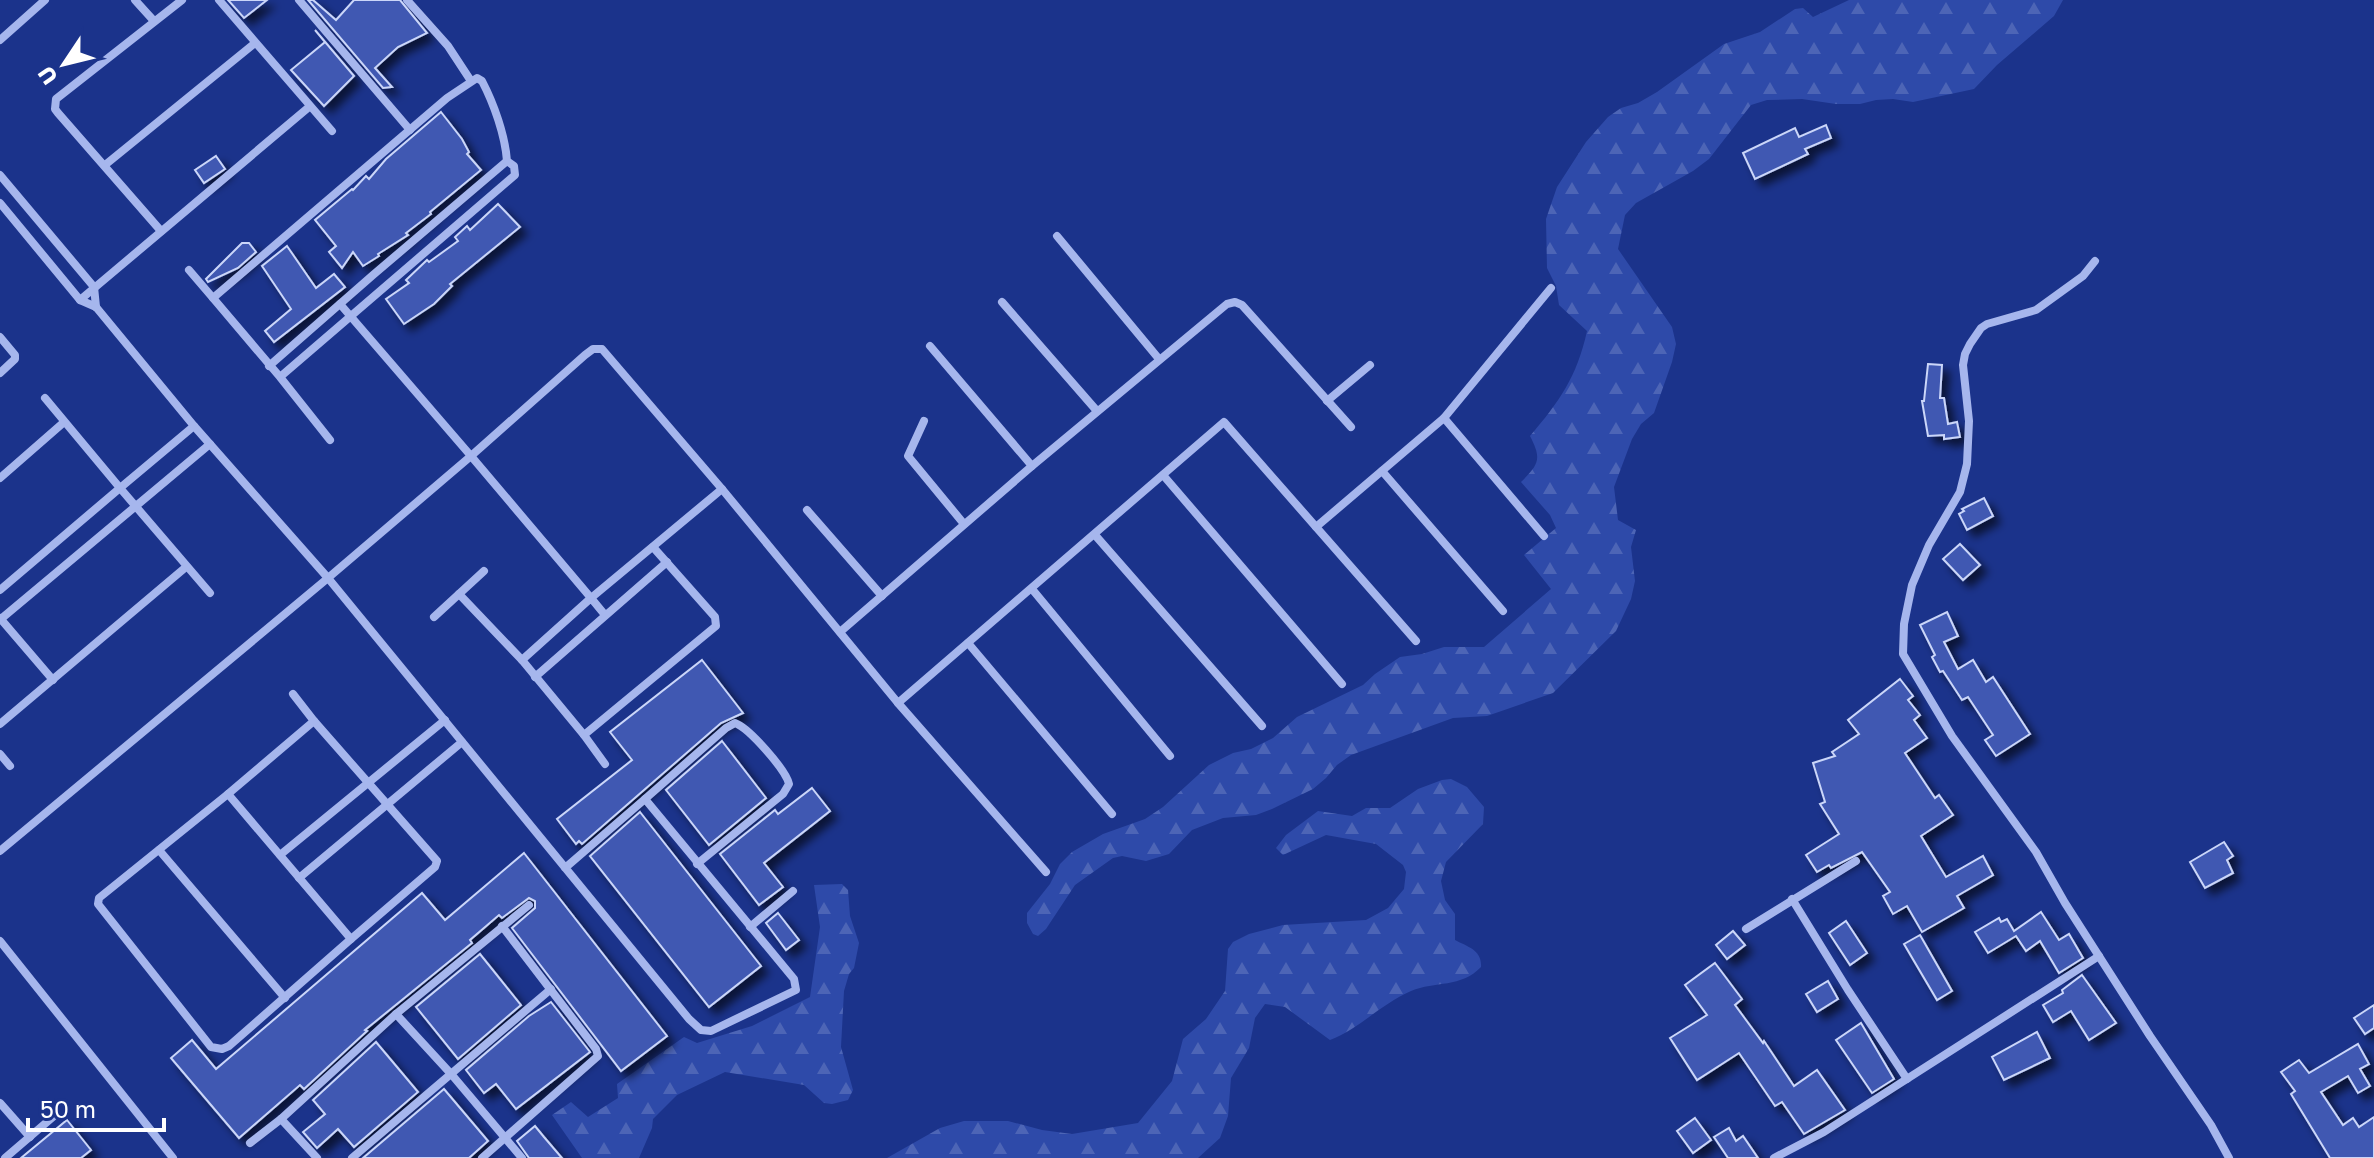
<svg xmlns="http://www.w3.org/2000/svg" width="2374" height="1158" viewBox="0 0 2374 1158" font-family="'Golos Text',sans-serif">
	<style>
		.forest { fill: url(#forest-firs) }
		.building { fill: #3f59b2; stroke: #cbd6f9; stroke-width: 2; filter: url(#shadow) }
		.lines { fill: none; stroke-linecap: round; stroke-linejoin: round }
		.minor { stroke: #a6b6ed; stroke-width: 8 }
	</style>
	<defs>
		<pattern id="forest-firs" width="22" height="20" patternUnits="userSpaceOnUse" patternTransform="scale(2)"><rect width="22" height="20" fill="#2e4aa9"/><path d="M5 1l3.5 6h-7zM16 11l3.5 6h-7z" fill="#4d65b6"/></pattern>
		<filter id="shadow"><feDropShadow dx="7" dy="7" stdDeviation="4" flood-color="#0009"/></filter>
	</defs>
	<rect width="100%" height="100%" fill="#1b338b"/>
	<!-- forest -->
	<g class="forest">
		<path d="M1849,0h214l-9,16 -57,49 -23,24 -61,13 -20,-3 -17,1 -16,4h-24l-34,-5 -35,1 -16,5 -42,54 -16,12 -57,32 -11,12 -7,34 54,78 4,17 -4,18 -18,51 -13,11 -9,15 -18,48 4,33 18,10 -5,17 4,34 -4,18 -15,32 -63,62 -66,23 -34,2 -102,37 -14,10 -11,13 -13,11 -41,20 -16,6 -33,3 -31,12 -23,24 -23,7 -24,-5 -9,2 -38,27 -29,44 -8,7 -5,-2 -6,-11v-10l23,-29 10,-20 12,-12 31,-18 42,-15 18,-12 46,-42 24,-12 18,-4 22,-11 24,-21 66,-32 12,-11 25,-17 22,-3 22,-7h40l67,-58 -27,-34 32,-27 -6,-13 -29,-33c18,-18 21,-23 9,-46 29,-34 47,-59 57,-105l-28,-26 -3,-19 -9,-18 -1,-49 11,-32 29,-45 22,-25 13,-9 17,-5 19,-11 67,-48 36,-12 35,-23 8,-1 10,9z"/>
		<path d="M1451,779l16,8 17,20 -1,17 -37,38 -5,19 4,19 10,14v26c13,7 27,10 26,27 -20,21 -46,14 -70,24 -30,13 -52,38 -81,49l-45,-33 -20,-3 -10,14 -6,30 -18,30 -3,38 -8,22 -22,20h-311l53,-30 24,-7h44l34,9 30,4 66,-11 34,-42 11,-42 23,-20 19,-28 3,-42 5,-7 16,-8 34,-9 83,-5 22,-12 16,-19 2,-17 -3,-7 -27,-21 -50,-9 -43,20 -7,-7 10,-13 32,-24 34,5 14,-8h24l28,-19 24,-9z"/>
		<path d="M842,884l6,6 2,26 9,27 -5,25 -5,6 -5,17 -3,56 12,43 -5,10 -16,4 -8,-1 -20,-18 -79,-13 -48,23 -24,24 -1,9 -13,30h-57l-30,-43 19,-13 17,15 30,-19 -1,-14 67,-47 13,6 55,-17 58,-29 10,-70 -6,-42z"/>
	</g>
	<!-- building -->
	<g class="building">
		<path d="M228,0h39l-23,18z"/>
		<path d="M308,0h5l23,20 18,-20h46l27,33 -29,14 -23,21 17,19 -9,1z"/>
		<path d="M315,30l39,46 -30,30 -33,-36 34,-28z"/>
		<path d="M441,112l21,27 7,13 -2,2 14,16 -51,42 1,2 -25,19 2,2 -30,19 1,2 -16,10 -10,-14 -11,16 -13,-16 7,-6 -21,-26 37,-31 1,1 13,-14 3,3 17,-20z"/>
		<path d="M1826,125l5,13 -26,11 3,5 -53,25 -12,-26 52,-25 4,9z"/>
		<path d="M216,156l9,13 -21,14 -9,-13z"/>
		<path d="M498,204l22,23 -70,57 2,2 -18,18 -30,20 -18,-25 23,-16 -3,-3 21,-20 2,2 29,-21 -3,-4 12,-11 3,4z"/>
		<path d="M242,243h7l7,9 -18,16 -30,14 -2,-3z"/>
		<path d="M287,246l29,42 18,-14 11,13 -71,55 -9,-11 26,-22 -29,-43z"/>
		<path d="M1928,364l14,1 -2,33h4l4,26 9,-2 3,15 -16,2v-4l-16,1 -6,-35h2z"/>
		<path d="M1984,498l9,18 -26,14 -8,-16 5,-3 -2,-2z"/>
		<path d="M1960,544l20,21 -17,15 -20,-21z"/>
		<path d="M1947,612l11,24 -14,6 14,27 15,-9 13,22 7,-5 37,57 -34,22 -11,-16 8,-5 -25,-38 -6,3 -19,-29 -3,1 -8,-15 3,-2 -15,-30z"/>
		<path d="M702,660l41,53 -22,10 -139,121 -3,-3 -3,3 -19,-25 75,-59 -22,-28z"/>
		<path d="M1900,679l13,17 -5,4 12,15 -6,5 13,18 -22,15 30,45 4,-3 14,20 -32,21 25,41 37,-21 10,19 -36,21 7,12 -42,24 -15,-26 -14,8 -10,-18 7,-4 -28,-40 -31,16 -2,-3 -12,7 -11,-17 33,-21 -19,-30 5,-2 -12,-39 22,-7 -3,-4 27,-18 -11,-14z"/>
		<path d="M722,741l44,57 -57,47 -43,-55z"/>
		<path d="M812,788l18,23 -66,52 19,24 -24,18 -39,-51 55,-44 3,4z"/>
		<path d="M640,812l121,154 -52,41 -119,-151z"/>
		<path d="M2224,842l9,14 -6,4 6,13 -28,15 -15,-26z"/>
		<path d="M524,853l143,183 -46,35 -109,-143 23,-20v-7l-6,-3 -27,20 -3,-3 -29,25 2,3 -107,87 2,1 -63,58 -4,-4 -61,53 -68,-80 21,-18 24,29 206,-176 23,27z"/>
		<path d="M2041,912l18,28 10,-6 14,24 -24,15 -19,-32 -14,10 -10,-15 -28,17 -13,-21 24,-14 2,4 6,-3 7,12z"/>
		<path d="M778,913l21,27 -13,10 -20,-27z"/>
		<path d="M1846,921l21,32 -17,12 -21,-32z"/>
		<path d="M1733,931l12,14 -18,14 -11,-14z"/>
		<path d="M1920,935l32,56 -15,9 -33,-56z"/>
		<path d="M480,954l41,51 -63,54 -42,-52z"/>
		<path d="M1715,963l27,36 -7,6 28,38 1,-2 30,45 23,-16 28,40 -41,24 -22,-32 -7,4 -36,-53 -42,27 -27,-42 37,-23 -22,-30z"/>
		<path d="M2082,975l34,48 -27,17 -18,-29 -18,11 -10,-17 20,-12 -1,-3z"/>
		<path d="M1828,981l10,18 -21,13 -11,-18z"/>
		<path d="M551,1002l39,50 -74,57 -20,-25 -12,9 -18,-23 63,-54z"/>
		<path d="M2374,1005v23l-9,6 -11,-16z"/>
		<path d="M1861,1023l33,56 -22,14 -36,-53z"/>
		<path d="M2037,1032l13,26 -46,22 -12,-23z"/>
		<path d="M376,1042l42,50 -64,55 -16,-18 -21,19 -14,-16 22,-18 -12,-14z"/>
		<path d="M2358,1044l11,20 -9,5 10,17 -12,7 -10,-17 -27,16 22,33 10,-7 6,9 15,-10v41h-44l-39,-64 4,-3 -14,-19 18,-12 10,13z"/>
		<path d="M444,1089l44,52 -19,17h-106z"/>
		<path d="M1695,1118l16,22 -18,13 -16,-22z"/>
		<path d="M67,1120l24,30 -10,8h-60z"/>
		<path d="M535,1126l9,11 18,21h-33l-12,-17z"/>
		<path d="M1729,1128l7,13 7,-5 15,22h-30l-14,-21z"/>
	</g>
	<g class="lines">
		<!-- minor -->
		<g class="minor">
			<path d="M135,0l19,21"/>
			<path d="M219,0l113,131"/>
			<path d="M299,0l111,130"/>
			<path d="M407,0l41,46 23,35"/>
			<path d="M0,40l45,-40"/>
			<path d="M105,165l150,-122"/>
			<path d="M0,175l94,112 2,20"/>
			<path d="M0,203l80,97 16,7 98,119 134,152 361,441 12,11 10,1 85,-41 -2,-11 -149,-180 -80,69"/>
			<path d="M161,231l-103,-118 -3,-4 1,-10 126,-99"/>
			<path d="M1057,236l102,123"/>
			<path d="M2095,261l-12,15 -47,34 -49,14 -6,4 -11,16 -5,10 -2,11 6,56 -2,43 -7,28 -31,53 -17,40 -8,39 -1,30 49,82 84,116 29,51 85,133 61,89 18,33"/>
			<path d="M189,270l24,28"/>
			<path d="M80,300l229,-193"/>
			<path d="M1002,302l95,109"/>
			<path d="M340,304l131,152 114,-101 8,-6h9l120,140 176,214 326,-281 192,219"/>
			<path d="M0,337l15,18v4l-15,14"/>
			<path d="M930,346l102,120"/>
			<path d="M269,366l104,-91 134,-114"/>
			<path d="M280,377l235,-202 -1,-9 -7,-5c-2,-26 -13,-57 -25,-80l-5,-3 -30,20 -234,200 67,79 50,63"/>
			<path d="M45,398l75,90 74,-62"/>
			<path d="M1327,401l43,-36"/>
			<path d="M1444,418l107,-130"/>
			<path d="M924,421l-16,35 56,68"/>
			<path d="M1382,471l121,140"/>
			<path d="M1163,475l179,209"/>
			<path d="M0,478l63,-55"/>
			<path d="M807,510l75,86"/>
			<path d="M1316,527l128,-109 100,118"/>
			<path d="M1095,535l167,191"/>
			<path d="M484,571l-25,23 63,66 62,75 132,-109 -1,-9 -62,-70"/>
			<path d="M1032,589l138,167"/>
			<path d="M0,590l120,-102 90,105"/>
			<path d="M434,617l25,-23"/>
			<path d="M0,618l53,62"/>
			<path d="M1,619l209,-175"/>
			<path d="M840,632l192,-166 195,-162 8,-2 7,3 109,122"/>
			<path d="M968,643l144,171"/>
			<path d="M522,660l69,-62 14,17"/>
			<path d="M535,677l132,-115"/>
			<path d="M293,694l21,27"/>
			<path d="M898,703l148,169"/>
			<path d="M314,721l123,140 -2,6 -84,72 -123,-145z"/>
			<path d="M0,724l186,-157"/>
			<path d="M584,735l21,29"/>
			<path d="M0,754l10,12"/>
			<path d="M228,794l-129,104 -1,6 113,143 11,2 7,-3 122,-107"/>
			<path d="M645,799l81,-71 9,-5c14,5 51,47 54,61l-6,10 -86,70"/>
			<path d="M159,850l126,148"/>
			<path d="M0,851l328,-273 143,-122 120,142 131,-109"/>
			<path d="M280,855l165,-135"/>
			<path d="M299,878l163,-136"/>
			<path d="M1792,899l56,91 59,89"/>
			<path d="M750,927l43,-36"/>
			<path d="M1746,929l110,-68"/>
			<path d="M0,941l173,217"/>
			<path d="M396,1014l56,61 70,83"/>
			<path d="M0,1103l30,34"/>
			<path d="M281,1119l36,39"/>
			<path d="M250,1143l31,-24 115,-105 133,-109"/>
			<path d="M5,1158l49,-42"/>
			<path d="M352,1158l199,-169"/>
			<path d="M482,1158l116,-102 -2,-7 -94,-123"/>
			<path d="M1774,1158l50,-26 275,-176"/>
		</g>
	</g>
	<!-- north arrow -->
	<g transform="translate(64 64) rotate(235)" stroke="#1b338b" stroke-width="6" paint-order="stroke">
	<path d="M0-6L14 30L0 20L-14 30Z" fill="#ffffff"/>
	<text y="-12" font-size="22" font-weight="bold" text-anchor="middle" fill="#ffffff">U</text>
	</g>
	<!-- scale -->
	<path d="M28 1118v12h136v-12" fill="none" stroke="#ffffff" stroke-width="4"/>
	<text x="40" y="1118" font-size="24" fill="#ffffff" stroke="#1b338b" stroke-width="6" paint-order="stroke">50 m</text>
</svg>
